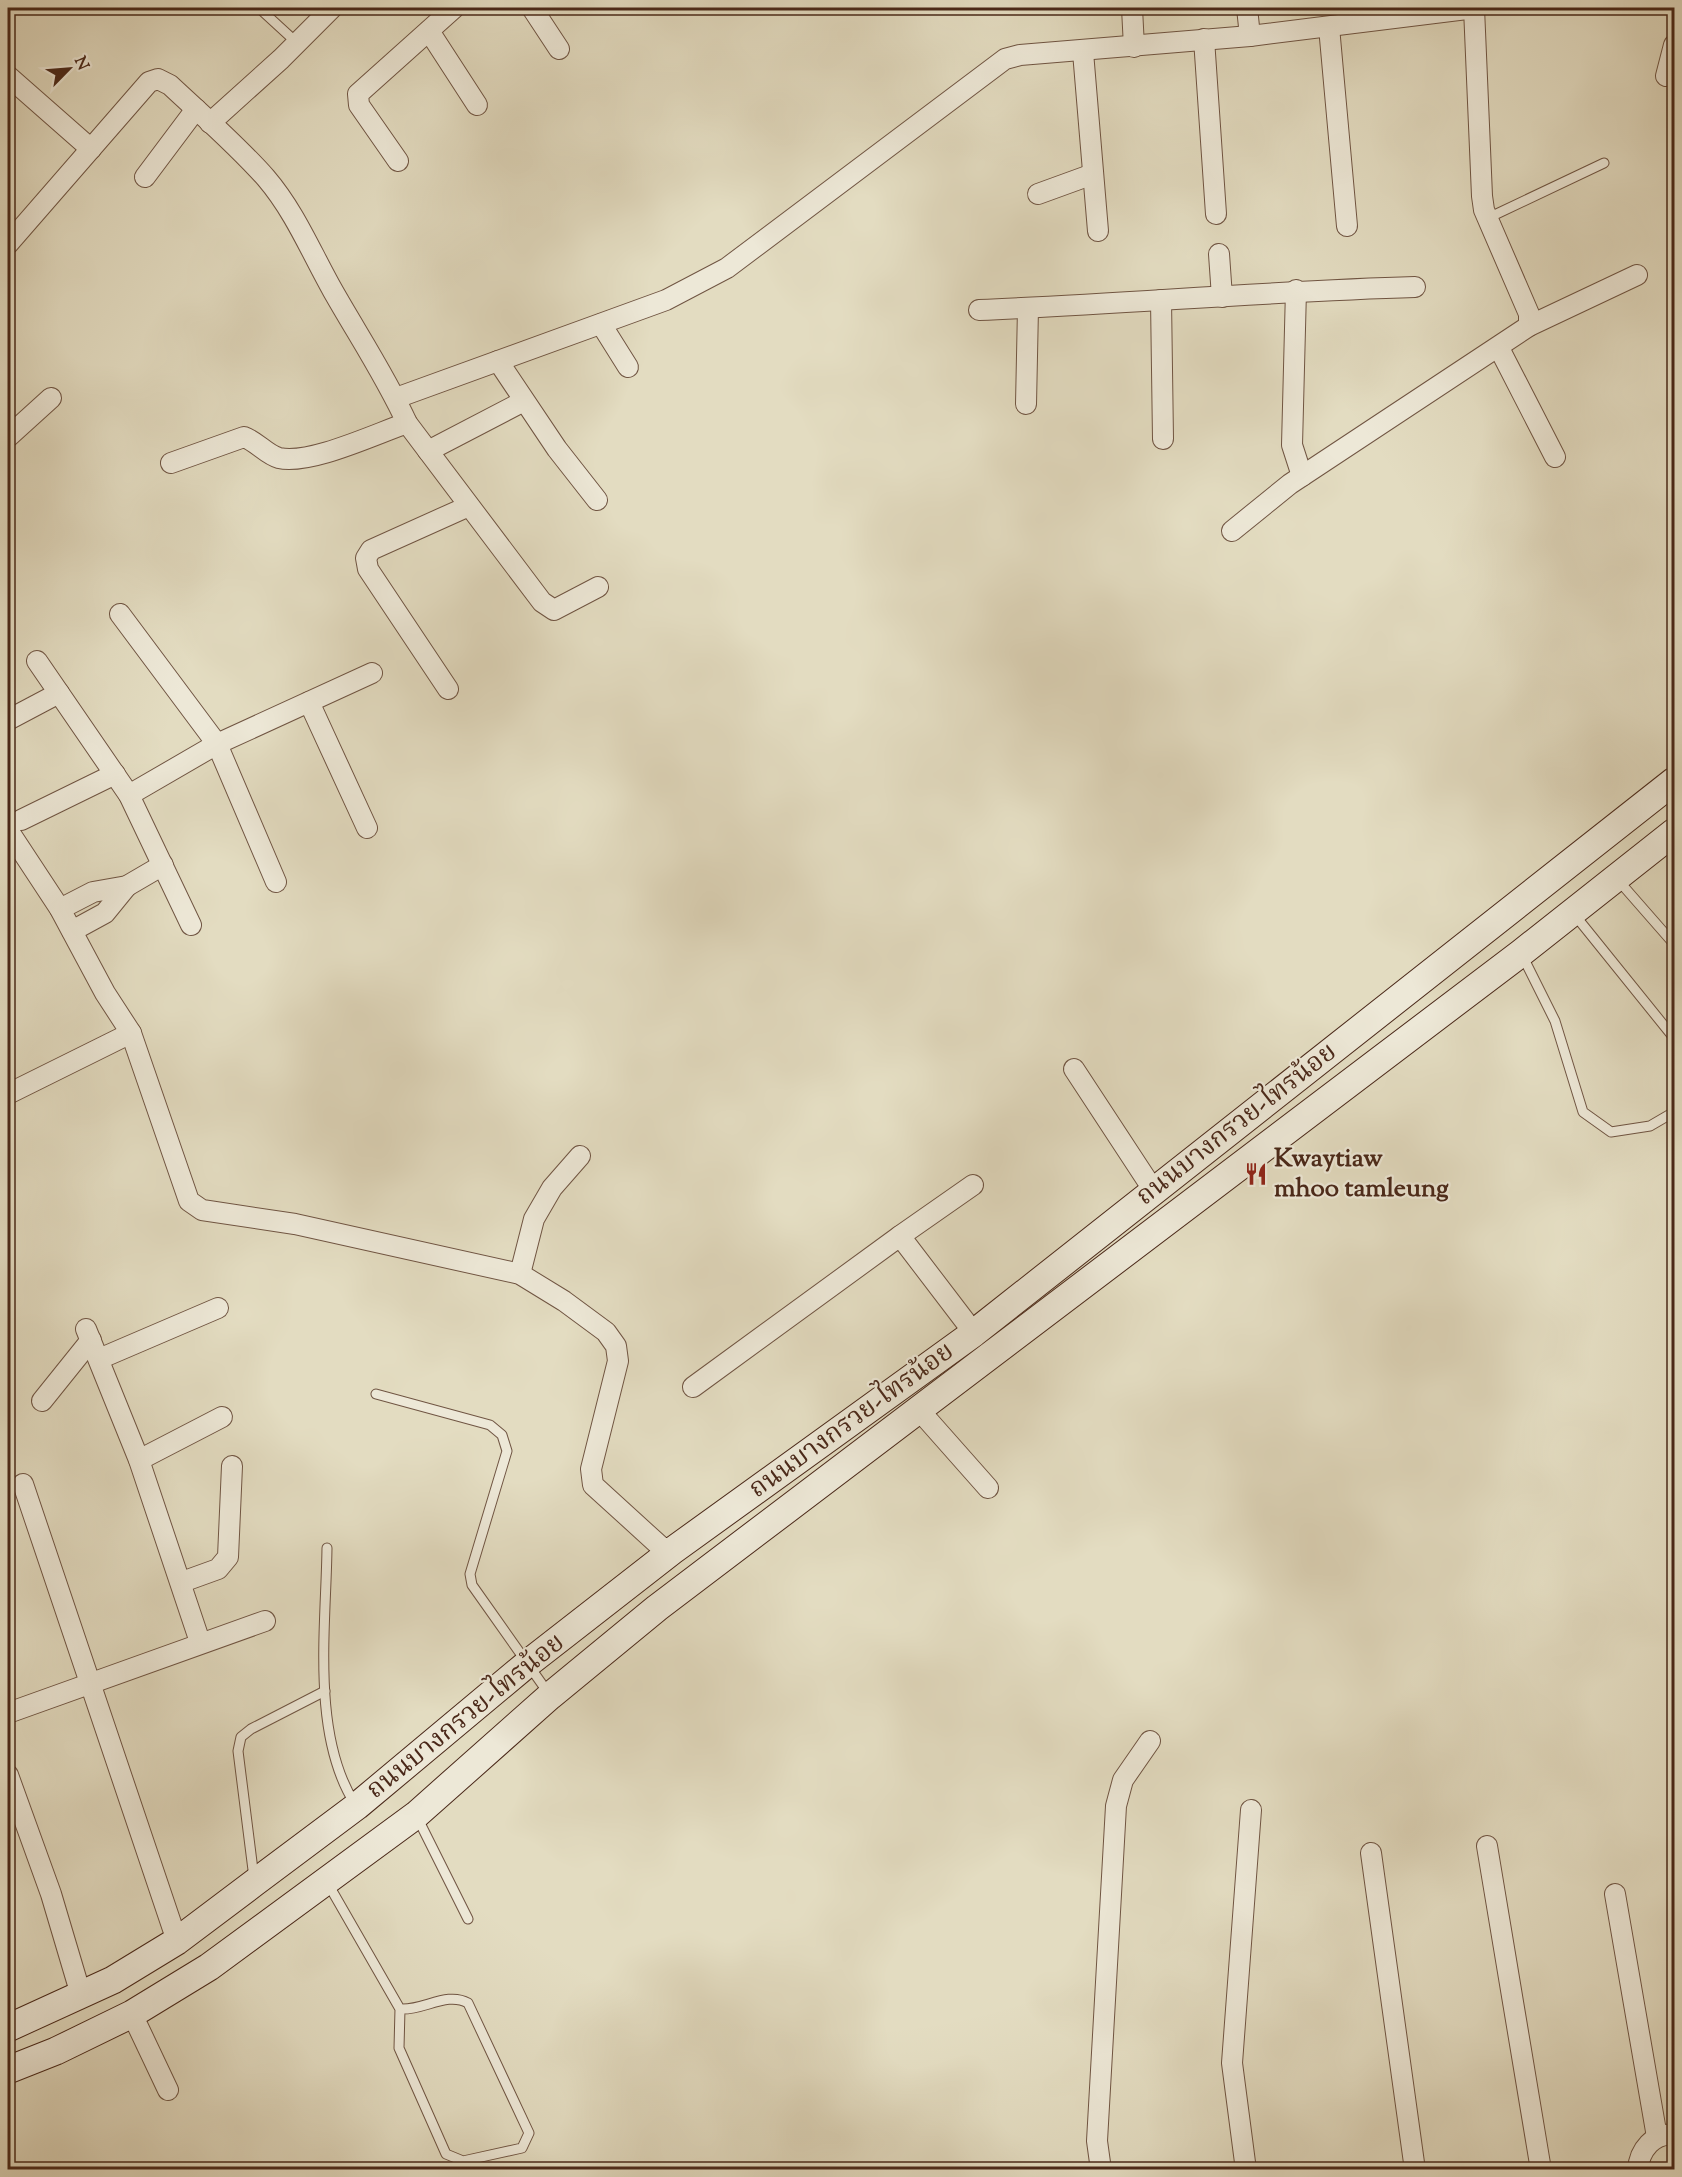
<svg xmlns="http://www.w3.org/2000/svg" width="1682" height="2177" viewBox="0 0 1682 2177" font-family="'Sorts Mill Goudy','Noto Serif Thai',serif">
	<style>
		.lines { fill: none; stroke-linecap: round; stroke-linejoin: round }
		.service-casing { stroke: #705543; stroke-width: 11 }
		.minor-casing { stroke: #705543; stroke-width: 22 }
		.secondary-casing { stroke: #4a2819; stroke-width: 29 }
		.service { stroke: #ede8d7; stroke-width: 9 }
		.minor { stroke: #ede8d7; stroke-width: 20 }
		.secondary { stroke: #ede8d7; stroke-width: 27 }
		.labels { text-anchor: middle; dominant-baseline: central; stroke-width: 4.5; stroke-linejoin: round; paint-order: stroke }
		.street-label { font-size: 26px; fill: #4a2819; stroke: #ede8d7 }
		.poi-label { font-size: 26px; font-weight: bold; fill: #4a2819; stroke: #ede8d7; text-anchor: start }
	</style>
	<rect width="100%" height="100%" fill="#e3dcc1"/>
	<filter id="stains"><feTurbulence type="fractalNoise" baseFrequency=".00333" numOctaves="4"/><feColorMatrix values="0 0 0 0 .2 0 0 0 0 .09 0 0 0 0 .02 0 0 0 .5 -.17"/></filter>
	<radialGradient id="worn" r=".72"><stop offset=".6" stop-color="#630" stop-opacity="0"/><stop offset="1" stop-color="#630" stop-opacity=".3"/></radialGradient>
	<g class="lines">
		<!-- service casing -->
		<g class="service-casing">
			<g id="service">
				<path d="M259,8l37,34"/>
				<path d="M1488,218l116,-55"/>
				<path d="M1618,880l56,64"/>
				<path d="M1574,914l100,124"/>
				<path d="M1522,955l33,66 28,91 28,20 39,-6 24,-14"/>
				<path d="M376,1394l114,31 12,10 5,16 -37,123 2,11 77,109"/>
				<path d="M327,1548c-1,79 -16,187 28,256"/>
				<path d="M417,1817l51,102"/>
				<path d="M254,1878l-16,-127 3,-14 10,-8 74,-38"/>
				<path d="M327,1882l73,127 -1,39 47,106 17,7 59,-13 7,-15 -61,-130c-21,-12 -45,8 -68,6"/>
			</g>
		</g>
		<!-- minor casing -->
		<g class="minor-casing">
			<g id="minor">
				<path d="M532,8l27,41"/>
				<path d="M1132,8l2,39"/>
				<path d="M1247,8l3,28"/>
				<path d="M1474,8l8,188 2,14 45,104v12"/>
				<path d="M1329,27l18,199"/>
				<path d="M429,31l48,74"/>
				<path d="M1204,39l12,175"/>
				<path d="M1083,52l15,179"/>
				<path d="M8,76l83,73"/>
				<path d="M1666,76l8,-31"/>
				<path d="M210,123l71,-64 51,-51"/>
				<path d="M398,161l-39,-56 -1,-11 96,-86"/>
				<path d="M145,177l51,-68"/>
				<path d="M1038,194l55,-20"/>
				<path d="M8,244l141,-162 9,-3 12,6c32,30 67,60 96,93 29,34 45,74 67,113 25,44 53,86 74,132l135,179 12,8 44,-23"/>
				<path d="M1219,254l3,43"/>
				<path d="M1296,290l-4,155 10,31"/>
				<path d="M1161,300l2,139"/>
				<path d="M979,310c146,-6 291,-19 436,-23"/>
				<path d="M601,324l27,43"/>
				<path d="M1499,348l56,109"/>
				<path d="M498,361l59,88 40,51"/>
				<path d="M396,398l270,-98 61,-32 278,-209 15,-4 230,-19 225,-28"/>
				<path d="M1026,404l2,-96"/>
				<path d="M8,437l43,-39"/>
				<path d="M428,451l96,-50"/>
				<path d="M171,463l73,-26c12,4 23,18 35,21 31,7 96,-24 128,-35"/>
				<path d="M1232,531l58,-47 239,-158 108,-51"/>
				<path d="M120,614l97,130 59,138"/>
				<path d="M37,661l92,134 62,130"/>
				<path d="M448,689l-80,-120 -2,-11 5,-8 98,-44"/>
				<path d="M309,702l58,126"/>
				<path d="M8,720l51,-27"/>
				<path d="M129,795l88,-51 155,-71"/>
				<path d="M21,820l94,-46"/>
				<path d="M8,830l52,79 45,84 26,40 58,168 13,9 93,14 225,50 44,27 42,31 10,14 2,15 -27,108 2,16 67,61 12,5"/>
				<path d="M60,909l33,-17 34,-6 36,-21"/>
				<path d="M72,931l33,-18 22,-27"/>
				<path d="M1074,1069l80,122"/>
				<path d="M8,1094l123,-61"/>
				<path d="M900,1236l73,-51"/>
				<path d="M520,1274l14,-55 18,-31 28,-32"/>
				<path d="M86,1329l53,131 61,182"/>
				<path d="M99,1359l119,-51"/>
				<path d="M693,1387l207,-151 74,97"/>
				<path d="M42,1401l49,-61"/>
				<path d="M919,1410l69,78"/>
				<path d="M139,1460l83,-43"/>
				<path d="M23,1484l154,457"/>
				<path d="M182,1582l36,-13 10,-12 4,-91"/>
				<path d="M8,1713l257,-92"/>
				<path d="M8,1775l43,119 30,101"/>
				<path d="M1487,1846l54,324"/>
				<path d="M1371,1853l44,317"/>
				<path d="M1615,1894l42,243"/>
				<path d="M132,2014l36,76"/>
				<path d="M1101,2170l-4,-29 19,-335 7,-26 27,-39"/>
				<path d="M1246,2170l-14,-107 19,-253"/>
				<path d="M1638,2170c1,-20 16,-38 36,-35"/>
			</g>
		</g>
		<!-- secondary casing -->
		<g class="secondary-casing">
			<g id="secondary">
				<path d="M8,2028l105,-48 64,-39 77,-58 103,-77 170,-142 145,-113 302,-218 700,-552"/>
				<path d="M8,2070l48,-19 76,-37 77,-47 207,-152 134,-119 107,-88 864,-655 153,-121"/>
			</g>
		</g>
		<!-- service -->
		<use href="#service" class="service"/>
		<!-- minor -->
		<use href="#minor" class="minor"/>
		<!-- secondary -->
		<use href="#secondary" class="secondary"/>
	</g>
	<!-- icons -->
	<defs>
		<g id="restaurant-bare" transform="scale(1.8)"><path d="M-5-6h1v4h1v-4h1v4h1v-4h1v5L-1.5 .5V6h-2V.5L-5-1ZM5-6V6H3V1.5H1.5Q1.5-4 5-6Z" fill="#8f2418" stroke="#ede8d7" stroke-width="2.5" paint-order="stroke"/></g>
	</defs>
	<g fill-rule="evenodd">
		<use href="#restaurant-bare" x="1256" y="1174"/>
	</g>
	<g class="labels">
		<!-- street labels -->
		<g class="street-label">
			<text transform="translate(1237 1125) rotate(-38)">ถนนบางกรวย-ไทรน้อย</text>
			<text transform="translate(852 1421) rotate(-36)">ถนนบางกรวย-ไทรน้อย</text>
			<text transform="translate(466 1717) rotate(-39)">ถนนบางกรวย-ไทรน้อย</text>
		</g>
		<!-- poi labels -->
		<g class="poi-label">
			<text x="1274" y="1159">Kwaytiaw<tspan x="1274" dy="30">mhoo tamleung</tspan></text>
		</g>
	</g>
	<!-- margin -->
	<rect width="1682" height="2177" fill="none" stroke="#e3dcc1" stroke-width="30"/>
	<rect x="9" y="9" width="1664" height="2159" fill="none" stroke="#4a2819" stroke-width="3"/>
	<rect x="15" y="15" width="1652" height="2147" fill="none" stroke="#4a2819" stroke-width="1.5"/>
	<!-- north arrow -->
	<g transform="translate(69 69) rotate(65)" stroke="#ede8d7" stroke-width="4.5" paint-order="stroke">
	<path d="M0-4.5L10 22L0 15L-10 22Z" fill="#4a2819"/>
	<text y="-9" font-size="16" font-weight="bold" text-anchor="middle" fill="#4a2819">N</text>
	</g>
	<rect width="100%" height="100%" filter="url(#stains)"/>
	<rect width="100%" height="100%" fill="url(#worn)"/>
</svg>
